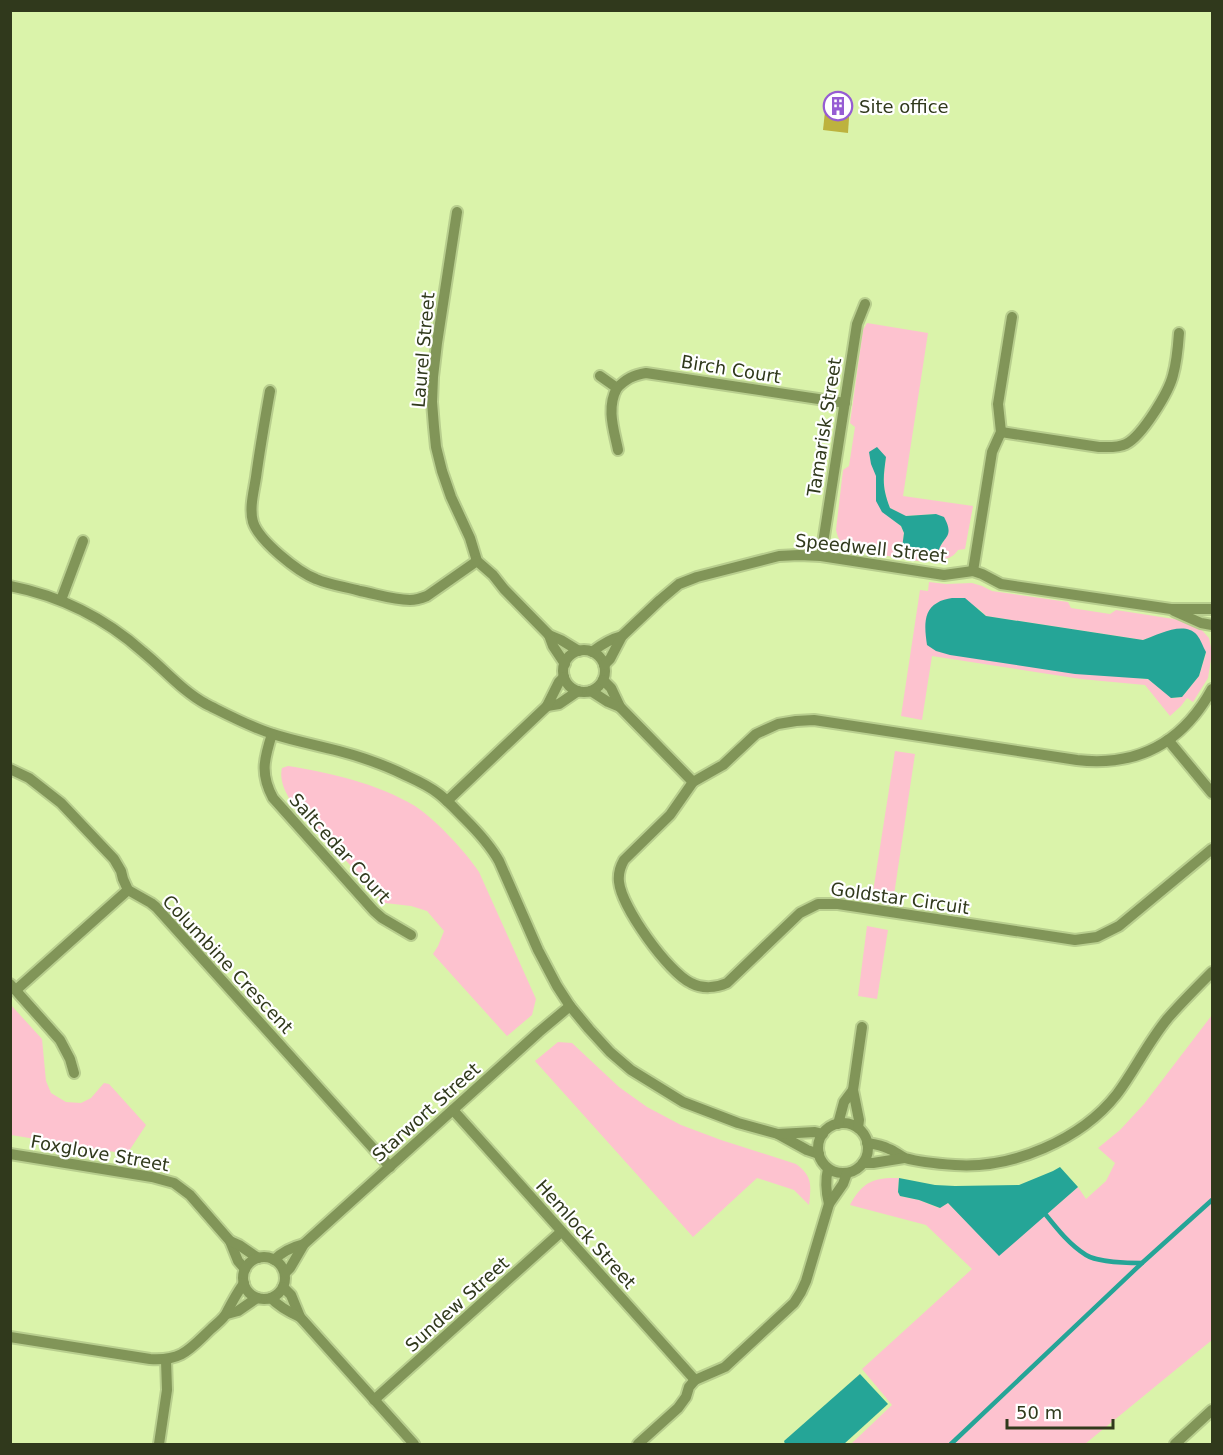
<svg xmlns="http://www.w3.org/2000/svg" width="1223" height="1455" viewBox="0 0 1223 1455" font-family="'DejaVu Sans',sans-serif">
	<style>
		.green { fill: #fdc2cf; fill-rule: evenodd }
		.water { fill: #25a597 }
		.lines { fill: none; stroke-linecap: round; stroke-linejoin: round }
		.stream { stroke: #25a597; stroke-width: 4.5 }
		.building { fill: #bdb23e }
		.minor-casing { stroke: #b8ce8e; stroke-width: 14 }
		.minor { stroke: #819558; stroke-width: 10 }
		.labels { text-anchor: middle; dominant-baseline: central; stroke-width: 4.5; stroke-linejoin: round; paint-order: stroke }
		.poi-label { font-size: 18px; fill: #30391c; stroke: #fff; text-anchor: start }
		.street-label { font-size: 18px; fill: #30391c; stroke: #fff }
	</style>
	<rect width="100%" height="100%" fill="#daf3aa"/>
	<!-- green -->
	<g class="green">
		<path d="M867,323l61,10 -25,163 70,10 -8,43 -7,1c-9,13 -18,8 -32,6l-2,6 -72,-12c-10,-5 -14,-10 -16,-20l7,-60 6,-4 6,-39 -5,-4 13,-93zM886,457c-3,22 -4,30 4,51l15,8 31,-2 7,29 -4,4 -37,1 2,-15 -3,-7 -9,-7 -16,-34v-9z"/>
		<path d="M929,582l17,2 26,-1 10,3 10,5 76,11 3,6 39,6 6,-4 64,10 19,7 10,11 3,15 -4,25 -15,24 -6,-4 -6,8 -11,10 -25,-31 -64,-6 -149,-23 -10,64 -21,-4 19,-126 8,1zM935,603l43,5 8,8 157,24 22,-8 41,21 -7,23 -17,21 -10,1 -24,-19h-6z"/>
		<path d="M895,751l20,3 -21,141 -21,-3z"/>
		<path d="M288,766c43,7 88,17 127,40 20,13 51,46 64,66l57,127 -4,16 -25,21 -74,-82 5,-8 6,-15 -17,-20 -16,-5 -26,-3 -94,-102c-6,-9 -12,-22 -9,-33z"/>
		<path d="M867,926l21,4 -11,69 -19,-3z"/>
		<path d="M10,1004l32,35 4,42 5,12 15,9 15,1 10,-5 13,-15 5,1 37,41 -19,29 -116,-19z"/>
		<path d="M1212,1015v325l-127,104h-234l41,-39 -30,-36 110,-100 -46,-44 -76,-20c12,-23 24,-28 49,-27l-1,14 2,4 19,4 20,8 9,-5 51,52 79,-68 8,12 20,-18 9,-18 -17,-15 22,-18 24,-26z"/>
		<path d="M558,1042l14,1 47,44 28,20 34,18 40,15 75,24c17,12 15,22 13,41l-15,-15 -37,-12 -64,59 -158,-176z"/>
	</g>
	<!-- water -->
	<g class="water">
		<path d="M877,447l9,10c-3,22 -4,30 4,51l16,8 30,-2 8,3c12,22 -3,19 -6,37l-36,-6 2,-15 -3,-7 -19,-14 -6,-11v-25l-5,-12 -2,-12z"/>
		<path d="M952,598h13l21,18 157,24c15,-5 41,-20 54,-5 4,5 6,12 9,17l-7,24 -17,21 -11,1 -23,-19 -73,-5 -125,-19 -14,-4 -9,-6c-2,-14 -5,-34 10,-42 4,-3 10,-4 15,-5z"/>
		<path d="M1060,1167l18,20 -79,69 -51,-53 -8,5 -21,-8 -19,-4 -2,-4 1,-14 36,7 20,1 64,-1 34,-14z"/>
		<path d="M860,1374l28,30 -44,40h-59l-1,-3z"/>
	</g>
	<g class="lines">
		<!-- stream -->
		<g class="stream">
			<path d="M1046,1215c12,15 24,30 40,40 11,7 43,8 56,8"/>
			<path d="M951,1444l191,-181 70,-63"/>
		</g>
	</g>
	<!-- building -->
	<path class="building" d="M826,102l24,1 -2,30 -25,-3z"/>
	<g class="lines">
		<!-- minor casing -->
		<g class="minor-casing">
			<g id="minor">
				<path d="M457,212l-20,131 -4,34 -1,25 2,25 2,20 6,24 9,26 19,41 7,23 16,14 11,14 45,46 12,5 18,11"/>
				<path d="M600,376l17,12c9,-9 16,-13 29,-15l199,30"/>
				<path d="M617,388c-11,20 -3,42 1,62"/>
				<path d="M270,391c-5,28 -10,57 -14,86 -2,14 -7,31 -3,45 6,19 45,50 63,57 14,6 30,8 44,12 16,3 33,9 50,9 6,0 12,-2 17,-4l50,-35"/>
				<path d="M1001,432l98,15c9,0 19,1 27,-3 16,-8 43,-52 47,-69 4,-14 5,-28 6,-42"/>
				<path d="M821,556l36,-232 8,-20"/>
				<path d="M973,571l19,-119 9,-20 -3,-28 14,-87"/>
				<path d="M10,586c51,10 95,32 133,66 21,17 39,39 63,52 22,11 44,23 67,30 21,7 44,11 66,17 23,6 46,14 68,25 11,5 22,10 32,18 9,7 17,16 26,25 13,13 25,26 34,42l39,89 19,36 13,20 19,23 21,23 21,18 52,32 55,21 40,11 29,16 12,4"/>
				<path d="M61,600l22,-59"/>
				<path d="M1174,611l27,12 11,2"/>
				<path d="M549,635l4,11 12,18"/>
				<circle cx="584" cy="671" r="21"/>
				<path d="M592,652c10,-8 18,-13 30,-16"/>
				<path d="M604,665l6,-6 12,-23 38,-36 19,-16 18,-7 82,-21 20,-1 22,1 123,19 29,-4 9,3 19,10 170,25h41"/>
				<path d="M603,680l8,8 9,19 73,75"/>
				<path d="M1212,689c-29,53 -74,78 -135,71l-263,-40 -18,1 -18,3 -22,10 -33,31 -30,17 -23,33 -46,45c-4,7 -6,14 -5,22 3,26 49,90 72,101 11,6 25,5 36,0l73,-70 18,-9h20l237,36 22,-3 22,-11 93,-77"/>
				<path d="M591,691l17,11 12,5"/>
				<path d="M547,706l12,-2 19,-13"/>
				<path d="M272,734c-8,25 -12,40 1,64l101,113 8,7 29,17"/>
				<path d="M1168,740l44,53"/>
				<path d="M10,769l19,9 32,25 53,56 7,12 2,8 5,11 23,13 5,4 234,260"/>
				<path d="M447,801l100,-95 12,-24 5,-5"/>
				<path d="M10,984l50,56 10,19 4,14"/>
				<path d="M16,990l112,-100"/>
				<path d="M453,1110l242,270"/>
				<circle cx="843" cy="1148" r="25"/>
				<path d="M838,1124l6,-22 9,-12"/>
				<path d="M858,1128l1,-8 -6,-30 9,-63"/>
				<path d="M778,1134l37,-2 8,2"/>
				<path d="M867,1143c8,1 15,2 22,6 6,2 11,7 16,9 14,4 35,6 50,7 57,4 126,-25 162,-71 18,-24 31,-52 51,-76 14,-16 29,-31 44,-46"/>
				<path d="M10,1154l142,23 22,6 16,12 40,46 8,20 7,8"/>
				<path d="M863,1163h10l31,-5"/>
				<path d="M828,1169c-3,12 -2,23 1,35"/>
				<path d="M230,1241l9,4 19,13"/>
				<circle cx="264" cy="1278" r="21"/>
				<path d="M274,1260c9,-9 18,-13 30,-16"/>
				<path d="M285,1273l5,-5 14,-24 235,-212 31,-26"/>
				<path d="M283,1287l8,8 9,22 114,127"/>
				<path d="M271,1298c8,9 18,14 29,19"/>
				<path d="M227,1314l11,-3 19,-13"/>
				<path d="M10,1337l140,22c32,2 39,-9 61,-30 5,-5 13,-10 16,-17 5,-10 10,-19 17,-29"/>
				<path d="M374,1400l187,-168"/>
				<path d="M159,1444l8,-54 -1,-30"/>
				<path d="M638,1444l40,-36 8,-11 3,-10 6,-7 30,-13 69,-64 7,-11 5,-11 23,-77 14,-20 4,-11"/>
				<path d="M1175,1444l37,-34"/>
			</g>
		</g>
		<!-- minor -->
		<use href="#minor" class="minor"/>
	</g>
	<!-- icons -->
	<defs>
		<g id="building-ring" transform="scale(1.5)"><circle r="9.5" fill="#fff" stroke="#965cd3" stroke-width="1.5"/><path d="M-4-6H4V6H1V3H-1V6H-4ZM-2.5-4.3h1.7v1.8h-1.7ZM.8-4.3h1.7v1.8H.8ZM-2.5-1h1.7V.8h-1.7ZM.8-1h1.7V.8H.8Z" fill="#965cd3"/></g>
	</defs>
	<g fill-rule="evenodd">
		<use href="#building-ring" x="838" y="106"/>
	</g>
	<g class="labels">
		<!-- poi labels -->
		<g class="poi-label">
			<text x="859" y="106">Site office</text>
		</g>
		<!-- street labels -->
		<g class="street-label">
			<text transform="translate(423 350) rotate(-85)">Laurel Street</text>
			<text transform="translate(731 369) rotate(9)">Birch Court</text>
			<text transform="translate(824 427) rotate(-81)">Tamarisk Street</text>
			<text transform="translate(871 548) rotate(6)">Speedwell Street</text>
			<text transform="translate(340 848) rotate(48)">Saltcedar Court</text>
			<text transform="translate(900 898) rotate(8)">Goldstar Circuit</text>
			<text transform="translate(228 964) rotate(47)">Columbine Crescent</text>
			<text transform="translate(426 1112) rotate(-42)">Starwort Street</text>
			<text transform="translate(100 1153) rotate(10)">Foxglove Street</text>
			<text transform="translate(586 1234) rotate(48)">Hemlock Street</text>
			<text transform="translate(457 1304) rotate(-42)">Sundew Street</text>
		</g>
	</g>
	<!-- border -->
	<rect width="1223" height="1455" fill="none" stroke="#30391c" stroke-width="24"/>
	<!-- scale -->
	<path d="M1007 1419v9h106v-9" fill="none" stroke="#30391c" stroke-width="3"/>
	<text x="1016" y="1419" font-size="18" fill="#30391c" stroke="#ffffff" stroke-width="4.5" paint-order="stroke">50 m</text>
</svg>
